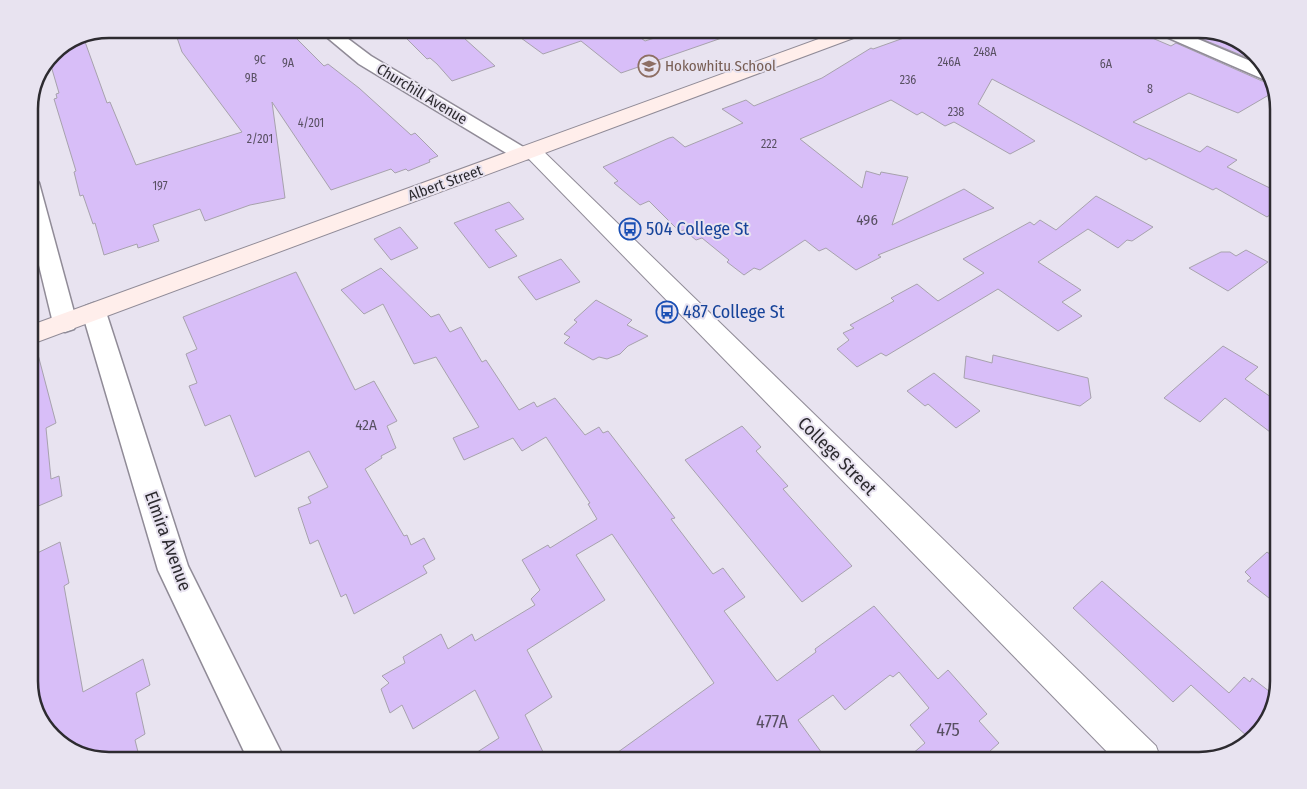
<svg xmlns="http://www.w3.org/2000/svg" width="1307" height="789" viewBox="0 0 1307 789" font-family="'Fira Sans Condensed',sans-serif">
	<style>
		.building { fill: #d8bef8; stroke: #a7a2ad }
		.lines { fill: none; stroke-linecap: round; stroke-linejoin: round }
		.minor-casing { stroke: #908b97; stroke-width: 3 }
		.tertiary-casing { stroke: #908b97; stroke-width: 2 }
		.secondary-casing { stroke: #908b97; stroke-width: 2 }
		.minor { fill: #fff; fill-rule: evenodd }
		.tertiary { fill: #fff; fill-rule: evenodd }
		.secondary { fill: #ffeeeb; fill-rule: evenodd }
		.labels { text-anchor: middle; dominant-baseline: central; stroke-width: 4; stroke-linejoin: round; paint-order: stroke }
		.far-number-label { font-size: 12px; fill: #585062 }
		.far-education-label { font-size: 15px; fill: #785e54; stroke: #e8e3f0; text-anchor: start }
		.far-street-label { font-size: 15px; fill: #2d2b30; stroke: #e8e3f0 }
		.number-label { font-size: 15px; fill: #585062 }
		.transit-label { font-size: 18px; fill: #164399; stroke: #e8e3f0; text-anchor: start }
		.street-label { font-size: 18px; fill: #2d2b30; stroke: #e8e3f0 }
		.near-number-label { font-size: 18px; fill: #585062 }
		.rim { fill: none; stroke: #2d2b30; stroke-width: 2.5 }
	</style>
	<rect width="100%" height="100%" fill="#e8e3f0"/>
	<!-- building -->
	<g class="building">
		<path d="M174,29h40l4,9 34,-9h18l7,7 13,-4 34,34 4,-2 31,24 52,47 4,-2 23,23 -9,4 1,2 -22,9 -2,-2 -11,4 -4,-4 -60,21 -59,-88 13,96 -35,7 -45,16 -5,-12 -47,16 6,16 -21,7 -1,-4 -33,11 -9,-32 -2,1 -10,-29 -3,1 -6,-24 2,-1 -22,-72 3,-1 -1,-4 3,-1 -10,-34 3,-7 32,-13 23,64 3,-1 26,63 106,-33 -60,-80z"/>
		<path d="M397,29h57l41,37 -43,15 -15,-17 -7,-6 -3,1z"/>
		<path d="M549,29h72l7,5 6,-1 11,8 38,-12h55l1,3 -118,41 -40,-32 -38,13 -22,-16z"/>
		<path d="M929,29h202l40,17 5,-3 86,38 9,1 3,10 -36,21 -49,-20 -56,29 67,30 7,-6 30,14 -10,7 51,25v17l-11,8 -51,-29 -3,2 -64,-32 -3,2 -154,-81 -14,25 57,37 -25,13 -56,-32 -9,4 -23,-14 -5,3 -26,-15 -91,39 62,49 4,-17 14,4 1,-3 27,5 -16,48 72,-36 30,19 -116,47 3,2 -25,13 -30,-22 -7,3 -14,-11 -45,30 -6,-2 -10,7 -17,-13 2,-2 -27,-22 -6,2 -12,-10 -5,1 -30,-30 -9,4 -26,-22 4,-2 -15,-14 66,-29 4,-1 12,10 58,-24 -21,-14 24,-9 8,6 68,-28 49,-30 2,1z"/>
		<path d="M1202,30l36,10 25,24 -71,-29z"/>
		<path d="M1096,196l57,31 -21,14 -5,-1 -9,8 -30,-19 -50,33 43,28 -19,12 20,14 -24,15 -60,-42 -112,67 -5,-3 -24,14 -20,-18 12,-9 -6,-7 11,-5 -4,-3 44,-24 -3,-3 26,-14 21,17 46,-28 -21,-14 67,-37 4,3 6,-5 16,10z"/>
		<path d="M509,202l15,17 -29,11 22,26 -28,12 -35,-45z"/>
		<path d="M400,227l18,21 -27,12 -17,-21z"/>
		<path d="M1246,250l22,12 -40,29 -39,-23 32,-16h9l6,4z"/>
		<path d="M561,259l19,23 -44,18 -18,-23z"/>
		<path d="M381,268l50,49 8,-3 11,18 11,-5 21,35 4,-2 33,50 15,-8 3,5 18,-9 30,37 14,-8 4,6 5,-2 67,87 -4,1 42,55 10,-6 22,29 -21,14 53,70 39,-29 -1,-3 59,-43 64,73 10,-9 39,44 -8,7 20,22 -19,17h-75l20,-17 -15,-18 19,-17 -30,-36 -6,5 -3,-2 -45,35 -12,-15 -35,25 29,40h-220l107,-77 -102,-149 -36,21 29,45 -78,50 25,47 -27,18 22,45h-82l34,-22 -24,-48 -62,39 -11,-24 -12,8 -9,-24 8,-6 -7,-7 23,-13 -2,-6 38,-23 7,15 24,-15 3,7 60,-36 -4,-6 9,-9 -18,-30 26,-15 2,3 47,-29 -9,-15 2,-1 -44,-66 -24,14 -9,-13 -49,22 -11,-22 26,-11 -43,-70 -22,7 -31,-60 -19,10 -23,-24z"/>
		<path d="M296,272l59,118 19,-9 23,40 -10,5 9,22 -15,8 1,2 -17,11 39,67 3,-1 4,10 13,-7 11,21 -12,7 4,7 -73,41 -8,-20 -5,3 -23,-57 -8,4 -12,-36 13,-5 -3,-6 20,-10 -19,-36 -54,26 -25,-62 -25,11 -16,-40 8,-3 -11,-29 11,-5 -14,-32z"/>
		<path d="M596,300l36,20 -5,5 21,11 -20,10 -8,8 -13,5 -8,-2 -6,3 -29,-17 6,-6 -6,-3 13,-12 -3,-2z"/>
		<path d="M1223,346l35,21 -13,12 33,23v36l-53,-40 -25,24 -36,-24z"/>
		<path d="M36,347l20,76 -10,5 5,51 8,-3 3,20 -33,14v-162z"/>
		<path d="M993,355l95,23 3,20 -11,8 -116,-28 2,-22 26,7z"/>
		<path d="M934,373l46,38 -24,17 -28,-24 -3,2 -18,-15z"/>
		<path d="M742,426l19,21 -5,4 32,35 -5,3 69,77 -50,36 -117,-142z"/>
		<path d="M60,542l9,41 -5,3 19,106 60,-33 7,26 -14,8 9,41 -10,6 5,20h-31l-40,-11 -29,-29 -11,-35v-128z"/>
		<path d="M1267,552l11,8v45l-31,-24 4,-3 -6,-6z"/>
		<path d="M1102,581l127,112 15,-16 6,5 2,-4 22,17 -7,25 -18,18 -58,-53 -18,17 -100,-94z"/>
	</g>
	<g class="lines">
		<!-- minor casing -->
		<g class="minor-casing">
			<g id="minor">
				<path d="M317,29h18l36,27 159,95 3,4 -3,4h-14l-157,-95z"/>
				<path d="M1153,29h21l93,39 4,12 -8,-1 -108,-47z"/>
				<path d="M29,177l7,2 3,4 38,140 -3,6 -9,3 -9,-3 -3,-6 -24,-99z"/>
				<path d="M94,303l8,3 4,6 82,254 97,194h-37l-90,-190 -76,-258 4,-6z"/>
			</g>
		</g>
		<!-- tertiary casing -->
		<g class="tertiary-casing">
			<path id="tertiary" d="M532,145l7,2 617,599 5,14h-46l-590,-605 -3,-4 3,-4z"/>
		</g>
		<!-- secondary casing -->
		<g class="secondary-casing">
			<path id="secondary" d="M846,29h23l-2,4 -838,312v-19z"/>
		</g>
		<!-- minor -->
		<use href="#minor" class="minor"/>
		<!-- tertiary -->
		<use href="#tertiary" class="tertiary"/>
		<!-- secondary -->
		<use href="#secondary" class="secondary"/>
	</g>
	<!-- icons -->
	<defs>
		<g id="school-ring" transform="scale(1.125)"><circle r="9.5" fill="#e8e3f0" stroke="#8d6e63" stroke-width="1.5"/><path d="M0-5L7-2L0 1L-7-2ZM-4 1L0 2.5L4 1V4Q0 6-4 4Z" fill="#8d6e63"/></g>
		<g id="bus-ring" transform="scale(1.125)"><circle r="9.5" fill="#e8e3f0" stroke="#1a4fb4" stroke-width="1.5"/><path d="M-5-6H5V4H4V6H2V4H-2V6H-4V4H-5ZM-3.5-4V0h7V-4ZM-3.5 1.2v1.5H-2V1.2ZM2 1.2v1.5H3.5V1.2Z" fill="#1a4fb4"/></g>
	</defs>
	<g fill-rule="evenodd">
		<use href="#school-ring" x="649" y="66"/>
		<use href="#bus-ring" x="630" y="229"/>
		<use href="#bus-ring" x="667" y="312"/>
	</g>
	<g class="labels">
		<!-- far-number labels -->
		<g class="far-number-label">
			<text x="985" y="52">248A</text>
			<text x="260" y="60">9C</text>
			<text x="949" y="62">246A</text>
			<text x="288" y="63">9A</text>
			<text x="1106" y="64">6A</text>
			<text x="251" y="78">9B</text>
			<text x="908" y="80">236</text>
			<text x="1150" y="89">8</text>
			<text x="956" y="112">238</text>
			<text x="311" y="123">4/201</text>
			<text x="260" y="139">2/201</text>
			<text x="769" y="144">222</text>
			<text x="160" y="186">197</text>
		</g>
		<!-- far-education labels -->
		<g class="far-education-label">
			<text x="665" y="66">Hokowhitu School</text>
		</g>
		<!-- far-street labels -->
		<g class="far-street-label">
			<text transform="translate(422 94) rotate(31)">Churchill Avenue</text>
			<text transform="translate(445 183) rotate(-20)">Albert Street</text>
		</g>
		<!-- number labels -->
		<g class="number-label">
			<text x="867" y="220">496</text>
			<text x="366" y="425">42A</text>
		</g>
		<!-- transit labels -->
		<g class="transit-label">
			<text x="646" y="229">504 College St</text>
			<text x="683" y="312">487 College St</text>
		</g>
		<!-- street labels -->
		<g class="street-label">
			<text transform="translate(837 456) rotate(45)">College Street</text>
			<text transform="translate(168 541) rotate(70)">Elmira Avenue</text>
		</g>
		<!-- near-number labels -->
		<g class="near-number-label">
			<text x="772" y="722">477A</text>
			<text x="948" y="730">475</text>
		</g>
	</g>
	<!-- crop -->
	<path d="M0 0H1307V789H0ZM109 38H1199A71 71 0 0 1 1270 109V681A71 71 0 0 1 1199 752H109A71 71 0 0 1 38 681V109A71 71 0 0 1 109 38Z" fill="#e8e3f0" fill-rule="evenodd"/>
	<path class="rim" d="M109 38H1199A71 71 0 0 1 1270 109V681A71 71 0 0 1 1199 752H109A71 71 0 0 1 38 681V109A71 71 0 0 1 109 38Z"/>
</svg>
